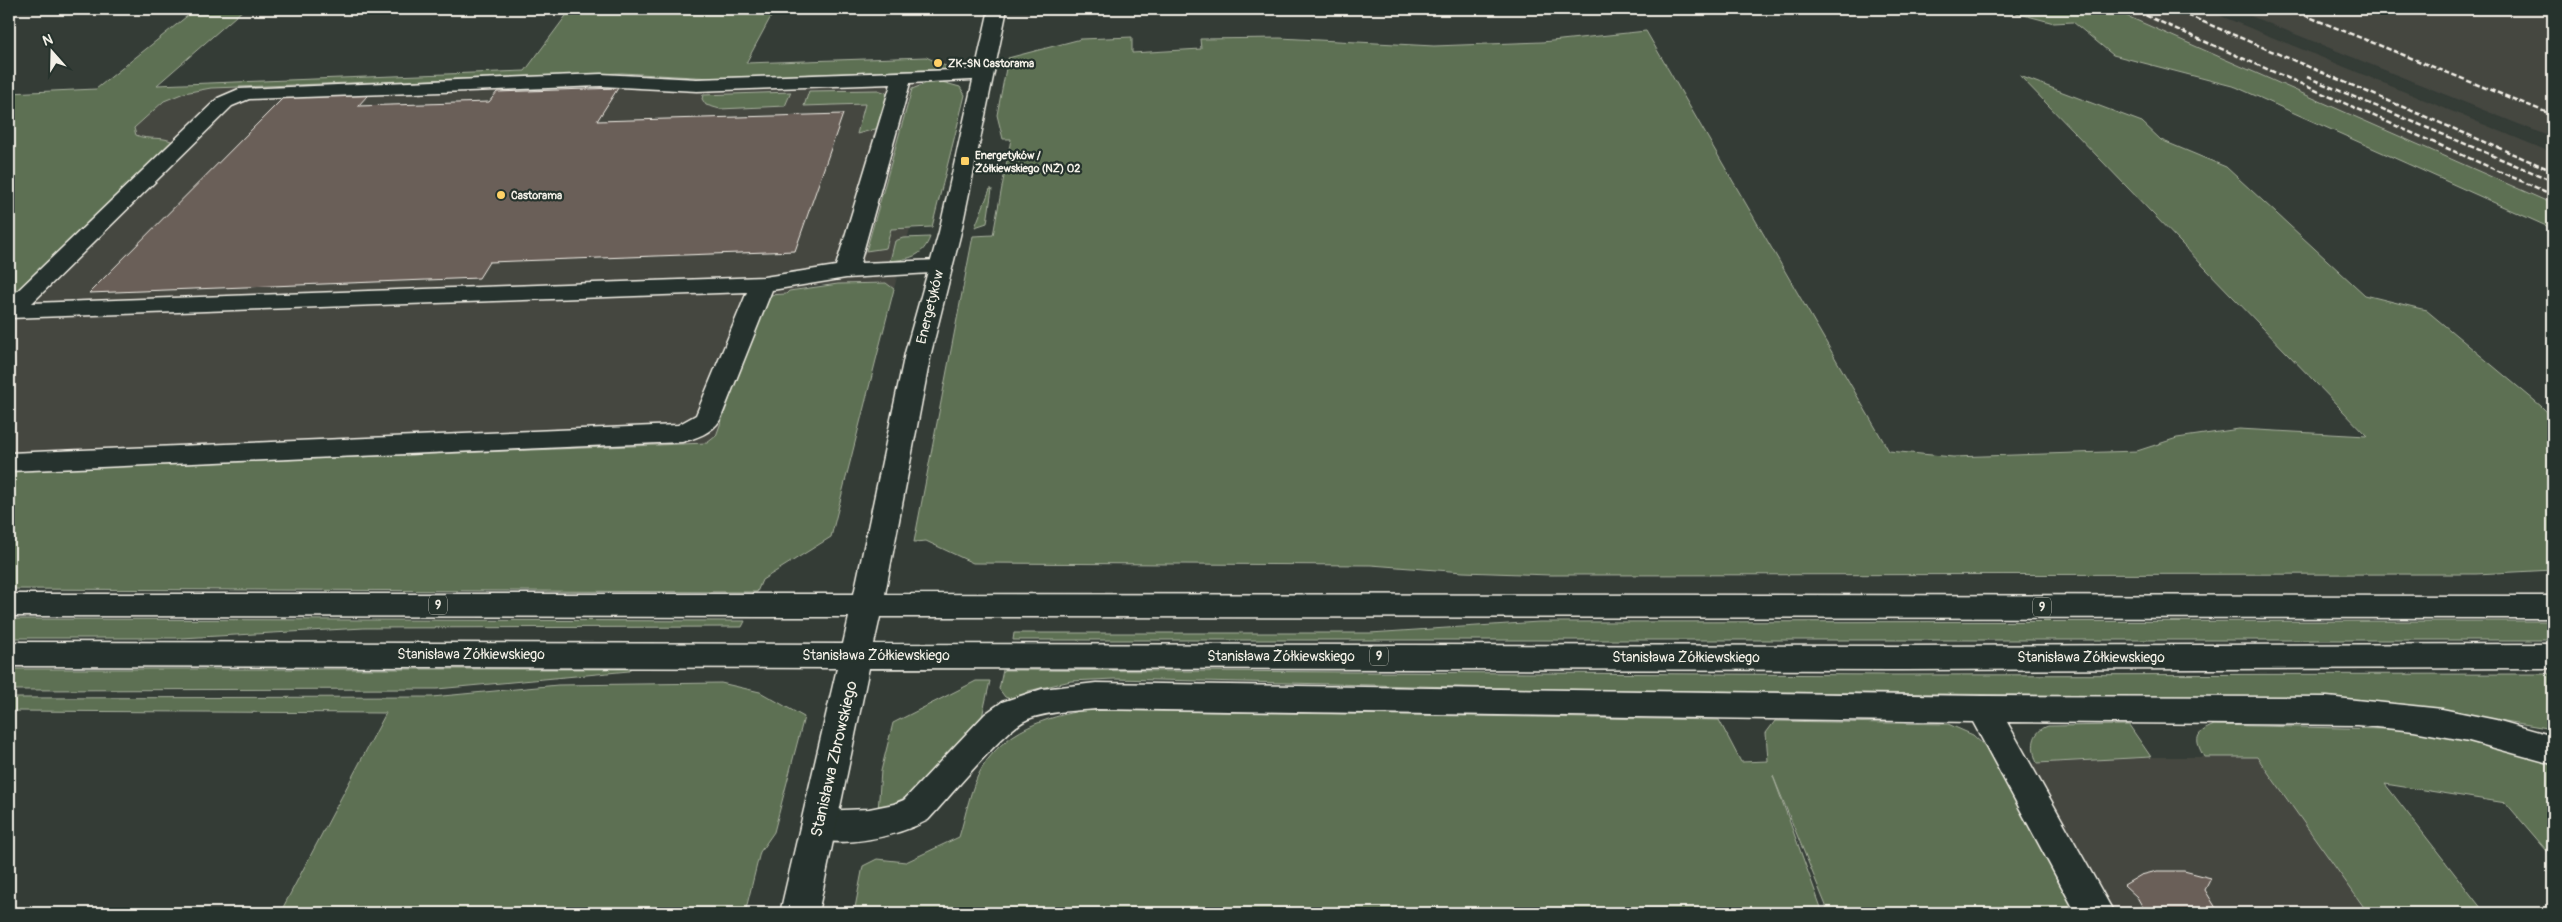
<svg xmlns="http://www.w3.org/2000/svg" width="2562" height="922" viewBox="0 0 2562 922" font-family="Pangolin,sans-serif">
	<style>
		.built { fill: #444640 }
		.green { fill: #5d7053; stroke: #a8b09e }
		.building { fill: #6a5e59; stroke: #f4f1e8 }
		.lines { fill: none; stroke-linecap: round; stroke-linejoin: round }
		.minor-casing { stroke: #f4f1e8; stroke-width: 3 }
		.major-casing { stroke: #f4f1e8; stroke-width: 3 }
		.minor { fill: #26332d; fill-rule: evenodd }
		.major { fill: #26332d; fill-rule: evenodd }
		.rail { stroke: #f4f1e8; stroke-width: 2.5; stroke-dasharray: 5.5 2.5; stroke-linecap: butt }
		.poi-dot { fill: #ffd166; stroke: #26332d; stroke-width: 2 }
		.labels { text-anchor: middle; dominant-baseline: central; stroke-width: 4.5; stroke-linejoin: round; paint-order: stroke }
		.far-poi-label { font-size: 11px; font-weight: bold; fill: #f4f1e8; stroke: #26332d; text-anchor: start }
		.shield { fill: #26332d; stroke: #b6b8b0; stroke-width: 1 }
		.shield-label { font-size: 12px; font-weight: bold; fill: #f4f1e8 }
		.street-label { font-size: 14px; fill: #f4f1e8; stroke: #26332d }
		.near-street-label { font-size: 16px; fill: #f4f1e8; stroke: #26332d }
	</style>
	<rect width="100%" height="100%" fill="#343c36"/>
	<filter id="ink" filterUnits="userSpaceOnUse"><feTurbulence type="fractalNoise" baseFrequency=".02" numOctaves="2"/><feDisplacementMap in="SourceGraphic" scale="10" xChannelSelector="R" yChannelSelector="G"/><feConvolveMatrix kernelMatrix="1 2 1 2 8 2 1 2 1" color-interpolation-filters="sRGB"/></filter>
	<g filter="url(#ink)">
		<!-- built -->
		<g class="built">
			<path d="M2111,9h93l349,144v51z"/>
			<path d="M2233,9h320v129z"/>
			<path d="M926,57l26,12 -58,220 -9,-6h-8l-58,2 -30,6 -73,145 -9,7 -698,28v-243l147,-143z"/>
			<path d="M2150,757h107l111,156h-291l-78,-148z"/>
		</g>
		<!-- green -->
		<g class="green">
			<path d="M196,9h48l-87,76 368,-14 46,-62h204l-29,54 180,-6 26,12 -240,9 -90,-5 -411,15 -27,5 -20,8 -30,27 2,7c11,6 32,0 39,9l-159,151 -7,4v-206l87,-4z"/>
			<path d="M2001,9h110l442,195v25l-317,-142 -123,-32 -40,-33 -19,1z"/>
			<path d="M1646,31l243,420 64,6 184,-6 40,-13 62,-9 128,7 -347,-360 122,46 19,18 65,27 139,128 61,15 115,96 12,12v152l-77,4 -926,1 -87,-3 -92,-7 -398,-2 -47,-22 -12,1 59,-306 20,-1 18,-96h-8l-6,-24 11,-57 73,-19 51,-2v16l69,-4 -1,-10 80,-1 154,8 108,-4z"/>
			<path d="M942,82l18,5 5,8 -33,132 -41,2 -5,19 -20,3 46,-162 15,-6z"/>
			<path d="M878,90l11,4 -10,34 -22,6 8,-30 -61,2 5,-15z"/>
			<path d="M791,92l-6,14 -65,3 -14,-4 -4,-6 1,-4z"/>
			<path d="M990,189h2l-5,34 -12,4z"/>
			<path d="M930,237c-7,20 -21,22 -40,24l5,-20 8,-3z"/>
			<path d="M886,283l8,6 -63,248 -69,43 -5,12 -748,-3v-118l698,-28 9,-7 51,-141 19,-1 3,-3 49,-7z"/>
			<path d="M9,619l736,2 -3,6 -378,1 -183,10h-172z"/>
			<path d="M2553,621v19h-1540l1,-7h356l169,-11z"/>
			<path d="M9,669h621l-1,2 -192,18 -428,1z"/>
			<path d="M1003,670l882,5 668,-1v55l-132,-22 -82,-8 -794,-10 -431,-10 -43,2 -43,10 2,3 -17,6 -8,-3 -6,-8z"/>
			<path d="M976,681h14l-8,36 -74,79 -30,15 3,-40 12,-48z"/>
			<path d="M721,683l39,9 44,25 -30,115 -14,20 -15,61h-465l106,-200 -377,-2v-13l423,-1 126,-12z"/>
			<path d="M1085,710l634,10 22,42 27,-1 -2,-28 9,-12 173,3 25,11 15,14 89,164h-248l-56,-137 50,137h-969l9,-47 14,-7 29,3 53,-25c7,-22 11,-49 23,-69 22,-37 64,-51 103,-58z"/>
			<path d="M2129,725l22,32 -114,6c-6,-15 -6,-31 11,-37z"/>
			<path d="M2214,725l213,5 103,24 23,8v96l-47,-55 -121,-19 100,129h-117l-111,-156h-53c-10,-18 -9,-24 10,-32z"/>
		</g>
		<!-- building -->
		<g class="building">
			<path d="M618,88l-21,33 246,-7 -48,137 -306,11 -10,16 -390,15 194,-195 85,-3 -10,11 131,-4 8,-10z"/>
			<path d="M2157,871h27l27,7 -6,12 14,23h-73l-9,-16 -13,-12 17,-10z"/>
		</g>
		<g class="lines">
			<!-- minor casing -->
			<g class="minor-casing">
				<g id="minor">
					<path d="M984,69l7,2 2,4 -2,4 -81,4 -50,180 80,-3 8,2 4,5 -4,5 -102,6 -74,12 -52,130c-8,13 -24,18 -38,22l-673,29v-18l669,-28 18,-10 51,-123 -738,26v-19l209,-201 21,-9 362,-15 96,5zM891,84l-55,182 -72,11 -732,26 200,-197 17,-7 352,-13 96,5z"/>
					<path d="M1096,683l887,13 344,1 115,12 54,11 57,16v28l-84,-23 -55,-10 -57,-6 -350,-3 107,191h-38l-103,-191 -877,-13c-22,2 -47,2 -68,10 -24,10 -79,79 -100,101 -32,17 -86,29 -122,17l-5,-11 5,-11 13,-4 50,-2 25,-5 10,-4 81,-86 17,-12 40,-13z"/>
				</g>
			</g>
			<!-- major casing -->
			<g class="major-casing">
				<path id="major" d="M989,9h18l-46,223 -30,121 -46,241 1668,2v22l-1673,-1 -6,27 1027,2 652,-2v24l-652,2 -1032,-2 -51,245h-38l57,-245 -828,-2v-24l834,2 6,-27 -840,-1v-22h845l51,-241 34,-121z"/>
			</g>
			<!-- minor -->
			<use href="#minor" class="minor"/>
			<!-- major -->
			<use href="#major" class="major"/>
			<!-- rail -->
			<g class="rail">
				<path d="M2131,9l422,186"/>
				<path d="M2173,9l380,162"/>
				<path d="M2289,9l264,106"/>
				<path d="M2307,77l246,104"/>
			</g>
		</g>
	</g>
	<!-- markers -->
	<g class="poi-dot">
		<circle cx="938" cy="63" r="5"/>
		<rect x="960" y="156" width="10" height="10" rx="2.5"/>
		<circle cx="501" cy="195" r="5"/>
	</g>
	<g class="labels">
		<!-- far-poi labels -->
		<g class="far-poi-label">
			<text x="948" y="63">ZK-SN Castorama</text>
			<text x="975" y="155">Energetyków /<tspan x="975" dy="13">Żółkiewskiego (NŻ) 02</tspan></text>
			<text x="511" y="195">Castorama</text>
		</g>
		<!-- shield labels -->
		<g class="shield">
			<rect x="429" y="595.5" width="18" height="19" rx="4"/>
			<rect x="2033" y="597.5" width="18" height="19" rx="4"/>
			<rect x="1370" y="646.5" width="18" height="19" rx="4"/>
		</g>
		<g class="shield-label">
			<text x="438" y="605">9</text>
			<text x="2042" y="607">9</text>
			<text x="1379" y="656">9</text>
		</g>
		<!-- street labels -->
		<g class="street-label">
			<text transform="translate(930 307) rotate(-76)">Energetyków</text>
			<text x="471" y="654">Stanisława Żółkiewskiego</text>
			<text x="876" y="655">Stanisława Żółkiewskiego</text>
			<text x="1281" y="656">Stanisława Żółkiewskiego</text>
			<text x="1686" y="657">Stanisława Żółkiewskiego</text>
			<text x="2091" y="657">Stanisława Żółkiewskiego</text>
		</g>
		<!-- near-street labels -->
		<g class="near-street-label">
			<text transform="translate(834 759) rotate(-77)">Stanisława Zbrowskiego</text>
		</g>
	</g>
	<!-- margin -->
	<rect width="2562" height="922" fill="none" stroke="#26332d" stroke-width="30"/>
	<rect x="15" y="15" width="2532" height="892" fill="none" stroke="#f4f1e8" stroke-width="2" filter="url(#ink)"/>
	<!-- north arrow -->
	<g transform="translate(52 52) rotate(340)" stroke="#26332d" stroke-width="4" paint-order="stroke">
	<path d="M0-4L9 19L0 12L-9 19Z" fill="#f4f1e8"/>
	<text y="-8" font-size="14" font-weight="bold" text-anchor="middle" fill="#f4f1e8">N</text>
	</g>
</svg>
